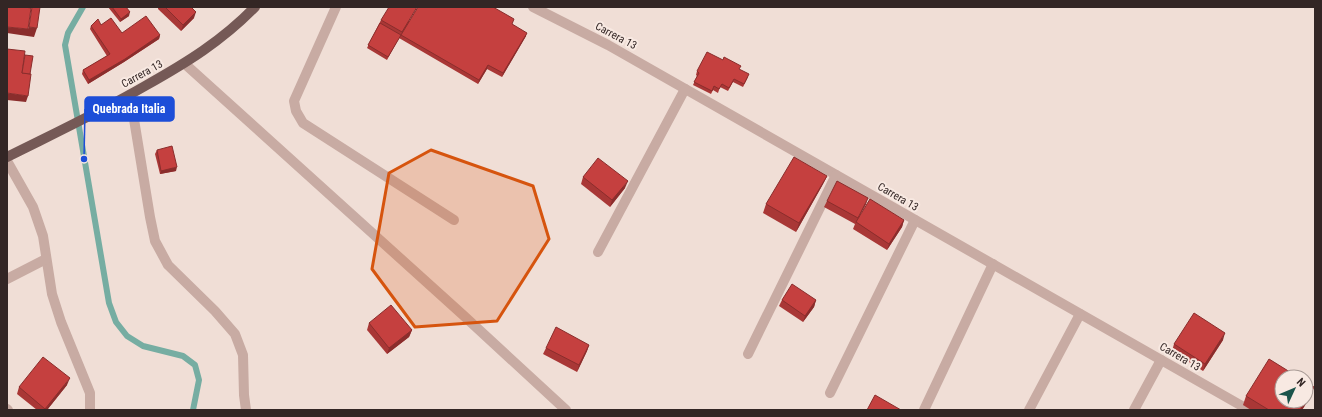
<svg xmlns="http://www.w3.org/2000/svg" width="1322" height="417" viewBox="0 0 1322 417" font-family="'Roboto Condensed',sans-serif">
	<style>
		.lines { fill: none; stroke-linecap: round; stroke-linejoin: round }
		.stream { stroke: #76ada2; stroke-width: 6 }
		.service { stroke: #c8aba3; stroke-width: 10 }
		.minor { stroke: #c8aba3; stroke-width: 10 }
		.primary { stroke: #755956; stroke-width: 10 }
		.wall { fill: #a93736 }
		.shaded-wall { fill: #8a2d2c }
		.building { fill: #c5403f; stroke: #8a2d2c }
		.marked { fill: #d6540e; fill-opacity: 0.2; stroke: #d6540e; stroke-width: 3; stroke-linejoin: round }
		.labels { text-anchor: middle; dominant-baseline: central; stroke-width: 4; stroke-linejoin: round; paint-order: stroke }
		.street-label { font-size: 11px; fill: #332625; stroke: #f8e9e2 }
		.leader { fill: none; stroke: #1d4ed8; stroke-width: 1.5 }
		.callout-dot { fill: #1d4ed8; stroke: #f8e9e2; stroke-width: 1.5 }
		.callout { fill: #1d4ed8; stroke: #1d4ed8; stroke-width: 1.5 }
		.callout-label { font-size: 12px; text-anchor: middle; font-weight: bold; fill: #fff }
	</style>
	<rect width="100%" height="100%" fill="#f0ded6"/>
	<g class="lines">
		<!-- stream -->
		<path class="stream" d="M83,7l-15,26 -3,12 44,258 7,19 11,14 16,10 40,10 12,9 4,15 -6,30"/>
		<!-- service -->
		<path class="service" d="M336,7l-42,94 2,10 7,12 151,97"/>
		<!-- minor -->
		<g class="minor">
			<path d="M533,7l75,38 641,365"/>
			<path d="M185,64l278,251 103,95"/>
			<path d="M130,95l20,122 5,24 13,24 47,46 20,23 8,21 1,40 2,15"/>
			<path d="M7,161l26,46 10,29 9,58 9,28 29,71v17"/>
			<path d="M598,252l87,-163"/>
			<path d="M7,279l39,-20"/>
			<path d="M748,354l88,-179"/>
			<path d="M830,393l85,-173"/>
			<path d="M7,409l1,1"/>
			<path d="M924,410l69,-146"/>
			<path d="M1029,410l51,-96"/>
			<path d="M1134,410l27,-50"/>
		</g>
		<!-- primary -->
		<path class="primary" d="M7,157c46,-23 93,-45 138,-71 41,-23 77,-45 110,-79"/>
	</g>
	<!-- wall -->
	<g class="wall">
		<path d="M108,7h18l3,9 -9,6z"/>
		<path d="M158,7h33l3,11 -13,13 -23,-22z"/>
		<path d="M381,20l131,4 14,12 -24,41 -15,-8 -9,15 -79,-46 -12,22 -20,-12z"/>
		<path d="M101,25l21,8 38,2 -1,4 -35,23 -36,22 -6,-10 1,-4 24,-14 -17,-27 1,-3z"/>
		<path d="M740,70l8,7 -5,10 -10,-5 -5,9 -8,-4 -2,6 -5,-3 -2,4 -18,-9 4,-9 -1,-1 1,-4z"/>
		<path d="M157,150l19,21 -16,3 -5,-20z"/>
		<path d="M827,176l-4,8 -27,48 -33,-19 3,-9z"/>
		<path d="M583,177l42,11 -15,19 -29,-23z"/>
		<path d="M827,201l39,3 -7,12 45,4 -2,7 -15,23 -34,-21 2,-5 -31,-17z"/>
		<path d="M782,300h34l-2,7 -11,15 -24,-16z"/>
		<path d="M369,323l43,7 -3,7 -22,17 -20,-24z"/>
		<path d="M1223,340l-20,31 -31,-20 2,-7z"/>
		<path d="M589,345l-2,6 -10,21 -34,-18 3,-6z"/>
		<path d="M67,385l-20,25h-10l-20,-16 2,-7z"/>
		<path d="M1246,396h65l-9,14h-51l-8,-5z"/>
	</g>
	<!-- shaded-wall -->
	<g class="shaded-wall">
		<path d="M130,12l-1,4 -9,6 1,-3z"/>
		<path d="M196,12l-2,6 -13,13 2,-6z"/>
		<path d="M7,27l21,2 1,-2 8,1 -3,9 -27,-4z"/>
		<path d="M527,33l-1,3 -24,41 1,-4z"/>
		<path d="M160,35l-1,4 -35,23 -36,22 1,-4z"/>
		<path d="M488,65l-1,4 -9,15 1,-4z"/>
		<path d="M7,93l21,3 -2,6 -19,-2z"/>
		<path d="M177,167l-1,4 -16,3 1,-3z"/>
		<path d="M827,176l-4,8 -27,48 3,-9z"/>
		<path d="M628,181l-3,7 -15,19 2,-7z"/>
		<path d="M868,198l-2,6 -11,20z"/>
		<path d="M904,220l-2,7 -15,23 2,-6z"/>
		<path d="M816,300l-2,7 -11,15 2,-6z"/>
		<path d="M412,330l-3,7 -22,17 2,-6z"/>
		<path d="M1225,333l-2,7 -20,31 2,-7z"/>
		<path d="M589,345l-2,6 -10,21 2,-7z"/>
		<path d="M70,378l-3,7 -20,25h-2z"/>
		<path d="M1314,387l-3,9 -9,14h-2z"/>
	</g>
	<!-- building -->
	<g class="building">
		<path d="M7,7h17l7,1 -3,21 -21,-2z"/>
		<path d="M32,7h8l-3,21 -8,-1z"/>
		<path d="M112,7h14l4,5 -9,7z"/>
		<path d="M165,7h26l5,5 -13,13z"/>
		<path d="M389,7h28l-15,25 -21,-12z"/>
		<path d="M418,7h75l21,12 -2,5 15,9 -24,40 -15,-8 -9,15 -78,-45z"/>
		<path d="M146,16l14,19 -35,24 -36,21 -6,-10 27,-16 -19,-28 7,-7 3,6 10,-7 11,15z"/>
		<path d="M380,23l21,12 -13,22 -20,-12z"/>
		<path d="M7,49l18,2 -3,22 9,1 -3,22 -21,-3z"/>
		<path d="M707,52l16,8 1,-3 17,9 -2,3 10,5 -5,10 -10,-5 -5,9 -7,-4 -3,5 -5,-3 -2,5 -18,-9 5,-9 -2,-2z"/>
		<path d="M25,55l8,1 -3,18 -8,-1z"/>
		<path d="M172,146l5,21 -16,4 -4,-21z"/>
		<path d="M794,157l33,19 -28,47 -33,-19z"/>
		<path d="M598,158l30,23 -16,19 -29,-23z"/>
		<path d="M837,181l31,17 -10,20 -31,-17z"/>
		<path d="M870,199l34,21 -15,24 -33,-22z"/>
		<path d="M792,284l24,16 -11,16 -23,-16z"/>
		<path d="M391,305l21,25 -23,18 -20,-25z"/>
		<path d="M1194,313l31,20 -20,31 -31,-20z"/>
		<path d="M556,327l33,18 -10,20 -33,-17z"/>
		<path d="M43,357l27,21 -25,31 -26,-22z"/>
		<path d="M1269,359l29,18h-16v24h24l-6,9h-31l-23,-14z"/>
		<path d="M1306,382l8,5 -8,14z"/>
		<path d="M875,395l26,15h-34z"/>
	</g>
	<!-- marked area -->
	<path class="marked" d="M431,150l102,36 16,53 -52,82 -82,6 -43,-58 17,-96z"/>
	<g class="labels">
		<!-- street labels -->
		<g class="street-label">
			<text transform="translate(616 36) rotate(28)">Carrera 13</text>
			<text transform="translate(142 74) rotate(-29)">Carrera 13</text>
			<text transform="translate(898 197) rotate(30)">Carrera 13</text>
			<text transform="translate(1180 357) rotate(30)">Carrera 13</text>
		</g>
	</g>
	<!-- callouts -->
	<path class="leader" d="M84 159L85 109"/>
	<circle class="callout-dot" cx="84" cy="159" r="4"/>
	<rect class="callout" x="85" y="97" width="89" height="24" rx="4"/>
	<g class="callout-label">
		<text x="129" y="113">Quebrada Italia</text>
	</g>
	<!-- border -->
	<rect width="1322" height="417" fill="none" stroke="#332625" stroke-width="16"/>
	<!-- north arrow -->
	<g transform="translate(1294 389) rotate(46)"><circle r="19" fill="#f8e9e2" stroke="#a99b96"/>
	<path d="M0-3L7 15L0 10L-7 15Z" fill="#1b534a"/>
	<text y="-6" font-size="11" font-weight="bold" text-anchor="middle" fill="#332625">N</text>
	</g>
</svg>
